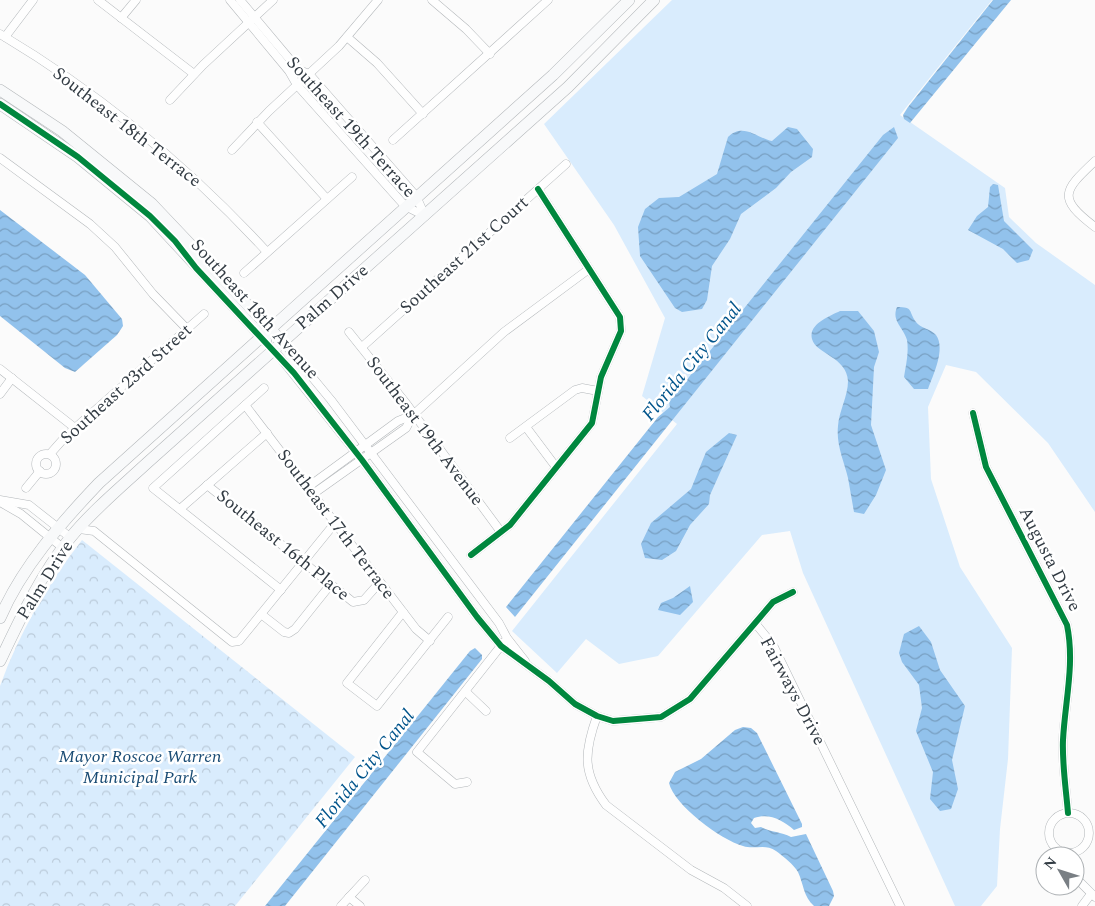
<svg xmlns="http://www.w3.org/2000/svg" width="1095" height="906" viewBox="0 0 1095 906" font-family="Spectral,serif">
	<style>
		.grass { fill: #d9ecfd }
		.park { fill: url(#park-crowns) }
		.water { fill: url(#water-waves) }
		.lines { fill: none; stroke-linecap: round; stroke-linejoin: round }
		.street-casing { stroke: #b3b7ba; stroke-width: 9 }
		.secondary-casing { stroke: #b3b7ba; stroke-width: 12 }
		.street { stroke: #fefefe; stroke-width: 8 }
		.secondary { stroke: #f8f9fa; stroke-width: 11 }
		.cycleway-casing { stroke: #fff; stroke-width: 9 }
		.cycleway { stroke: #00873e; stroke-width: 6 }
		.labels { text-anchor: middle; dominant-baseline: central; stroke-width: 5; stroke-linejoin: round; paint-order: stroke }
		.street-label { font-size: 18px; fill: #333c44; stroke: #fff }
		.park-label { font-size: 18px; font-style: italic; fill: #1a4c74; stroke: #fff }
		.water-label { font-size: 19px; font-style: italic; fill: #00548b; stroke: #fff }
	</style>
	<defs>
		<pattern id="park-crowns" width="20" height="18" patternUnits="userSpaceOnUse" patternTransform="scale(1.25)"><rect width="20" height="18" fill="#d9ecfd"/><path d="M2 6a3 3 0 1 1 6 0M12 15a3 3 0 1 1 6 0" fill="none" stroke="#bbcbda"/></pattern>
		<pattern id="water-waves" width="16" height="10" patternUnits="userSpaceOnUse" patternTransform="scale(1.25)"><rect width="16" height="10" fill="#92c2ec"/><path d="M0 5q4-4 8 0t8 0" fill="none" stroke="#789fc1"/></pattern>
	</defs>
	<rect width="100%" height="100%" fill="#fbfbfb"/>
	<!-- grass -->
	<path class="grass" d="M672,0h320l-92,115 105,73 4,29 27,26 59,42v227l-47,-69 -72,-71 -30,-7 -18,42 3,72 29,88 52,81 -4,111 -8,70 -3,57 -16,20h-26l-152,-333 -13,-42 -28,4 -104,121 -39,8 -33,-25 -29,34 -45,-42 165,-207 -35,-28 23,-78 -51,-93 -70,-101z"/>
	<!-- park -->
	<path class="park" d="M82,540l273,217 -120,149h-235v-220c19,-53 47,-101 82,-146z"/>
	<!-- water -->
	<g class="water">
		<path d="M993,0h18l-101,123 -6,-4 -1,-4 5,-8z"/>
		<path d="M788,127l9,2 16,20 -1,8 -21,15 -15,16 -35,26 -11,25 -18,27 -5,34 -5,9 -20,3 -7,-4 -35,-52 -2,-29 7,-18 14,-11 20,-1 38,-23 11,-37c15,-15 29,1 44,4z"/>
		<path d="M894,127l4,11 -383,479 -9,-10 152,-190 12,-10 -1,-5 214,-267z"/>
		<path d="M993,184l5,1 6,36 29,29 -4,10 -12,3 -14,-14 -35,-19 9,-14 11,-9 2,-20z"/>
		<path d="M0,210l85,65 37,44 1,7 -6,9 -42,37 -10,-4 -65,-52z"/>
		<path d="M897,307c17,0 11,4 19,15 4,6 15,7 20,13 10,14 -3,40 -8,54h-14l-10,-12c2,-12 5,-25 3,-37 -3,-12 -16,-19 -10,-33z"/>
		<path d="M840,311h18l16,20 5,21 -5,15 -3,58 15,45 -10,25 -12,19 -10,-2c-2,-11 -4,-23 -6,-34 -4,-17 -12,-33 -10,-52 1,-15 10,-30 10,-45 -1,-24 -32,-27 -36,-42 -4,-15 18,-23 28,-28z"/>
		<path d="M729,433l8,2 -27,60 -1,9 -19,21 -14,26 -14,9 -17,-2 -4,-14 10,-21 40,-34 15,-37z"/>
		<path d="M690,586l3,16 -13,13 -22,-5 3,-7 12,-5z"/>
		<path d="M919,626l12,16 9,28 25,36 -13,54 6,29 -7,20 -11,2 -10,-12 3,-27 -17,-41 6,-23 -3,-23 -17,-23 -3,-9 5,-19z"/>
		<path d="M475,648l7,7v4l-197,247h-20l205,-255z"/>
		<path d="M743,727l8,1 6,5 45,91v3l-8,3c-12,-10 -24,-17 -40,-12l-3,5 4,5 6,-1c9,5 20,5 30,10l15,-3 27,57 1,5 -5,10h-15c-11,-10 -10,-21 -16,-34 -4,-7 -15,-16 -22,-21 -11,-8 -21,-1 -33,-5 -22,-6 -69,-41 -74,-63l6,-11 26,-13 34,-29z"/>
	</g>
	<g class="lines">
		<!-- street casing -->
		<g class="street-casing">
			<g id="street">
				<path d="M98,0l96,74"/>
				<path d="M230,0l59,71 8,14 108,121 20,10"/>
				<path d="M240,0l52,62 7,8 10,4 107,122 9,20"/>
				<path d="M432,0l34,29 24,25"/>
				<path d="M121,18l15,-18"/>
				<path d="M0,34c99,59 189,133 267,218"/>
				<path d="M5,37l28,-37"/>
				<path d="M347,37l30,26 46,51"/>
				<path d="M170,100l33,-35 70,-65"/>
				<path d="M257,122l70,77"/>
				<path d="M393,140l155,-140"/>
				<path d="M232,150l37,-39 70,-65 39,-46"/>
				<path d="M0,158l90,66 25,23 38,47 34,35"/>
				<path d="M1095,161c-32,30 -38,37 0,66"/>
				<path d="M244,273l108,-96"/>
				<path d="M349,332l56,70 96,130"/>
				<path d="M283,342l48,58 168,223 8,15 18,23"/>
				<path d="M362,347l204,-183"/>
				<path d="M274,350l88,110 115,157 24,29 48,35 26,23 22,12 16,5 48,-4 29,-18 83,-97 20,-10"/>
				<path d="M0,369l75,59"/>
				<path d="M264,388l-111,100 128,102"/>
				<path d="M0,394l12,-16"/>
				<path d="M245,405l171,224 14,12"/>
				<path d="M973,413l13,54 81,158c8,39 -2,76 -4,115 -1,24 3,49 5,73"/>
				<path d="M526,427l30,40"/>
				<path d="M510,438l65,-48 7,-2 16,3"/>
				<path d="M50,454l16,-18 138,-122"/>
				<circle cx="46" cy="464" r="10"/>
				<path d="M207,485l146,117 11,-2 16,-18"/>
				<path d="M308,487l90,-66 15,-6 91,-83 85,-63"/>
				<path d="M26,488l14,-17"/>
				<path d="M313,494l93,-66 7,-13"/>
				<path d="M0,500l29,5 42,33"/>
				<path d="M0,502l21,12 42,34"/>
				<path d="M180,509l87,-76"/>
				<path d="M79,529l15,2 138,111 7,-1 96,-118"/>
				<path d="M471,555l39,-30 82,-102 9,-46 20,-46 -1,-14 -82,-128"/>
				<path d="M403,612l-56,71 30,23 71,-89"/>
				<path d="M261,614l23,18 5,1 6,-4 36,-45"/>
				<path d="M755,623l18,22 127,261"/>
				<path d="M466,692l20,19"/>
				<path d="M597,716c-13,36 -15,57 9,89l85,65 33,18 23,18"/>
				<path d="M467,782l-12,2 -38,-32 87,-110"/>
				<circle cx="1069" cy="833" r="20"/>
				<path d="M1075,873l2,6 18,18"/>
				<path d="M349,897l11,9"/>
				<path d="M341,906l24,-26"/>
				<path d="M1082,906l9,-12"/>
			</g>
		</g>
		<!-- secondary casing -->
		<g class="secondary-casing">
			<g id="secondary">
				<path d="M0,90l62,41 90,73 124,131"/>
				<path d="M0,104l78,53 72,59 116,125"/>
				<path d="M0,618c22,-51 61,-95 99,-135l454,-408 76,-75"/>
				<path d="M0,661c20,-42 40,-85 70,-123 22,-27 51,-51 77,-75l421,-376 86,-87"/>
			</g>
		</g>
		<!-- street -->
		<use href="#street" class="street"/>
		<!-- secondary -->
		<use href="#secondary" class="secondary"/>
		<!-- cycleway casing -->
		<g class="cycleway-casing">
			<g id="cycleway">
				<path d="M0,104l78,53 72,59 25,25 21,27 98,105 68,87 115,157 24,29 48,35 26,23 22,12 16,5 48,-4 29,-18 83,-97 20,-10"/>
				<path d="M973,413l13,54 81,158c8,39 -2,76 -4,115 -1,24 3,49 5,73"/>
				<path d="M471,555l39,-30 82,-102 9,-46 20,-46 -1,-14 -82,-128"/>
			</g>
		</g>
		<!-- cycleway -->
		<use href="#cycleway" class="cycleway"/>
	</g>
	<g class="labels">
		<!-- street labels -->
		<g class="street-label">
			<text transform="translate(127 127) rotate(38)">Southeast 18th Terrace</text>
			<text transform="translate(351 127) rotate(48)">Southeast 19th Terrace</text>
			<text transform="translate(464 255) rotate(-42)">Southeast 21st Court</text>
			<text transform="translate(332 297) rotate(-41)">Palm Drive</text>
			<text transform="translate(255 309) rotate(48)">Southeast 18th Avenue</text>
			<text transform="translate(126 384) rotate(-42)">Southeast 23rd Street</text>
			<text transform="translate(425 431) rotate(53)">Southeast 19th Avenue</text>
			<text transform="translate(336 524) rotate(53)">Southeast 17th Terrace</text>
			<text transform="translate(283 545) rotate(39)">Southeast 16th Place</text>
			<text transform="translate(1050 559) rotate(63)">Augusta Drive</text>
			<text transform="translate(45 580) rotate(-58)">Palm Drive</text>
			<text transform="translate(793 691) rotate(62)">Fairways Drive</text>
		</g>
		<!-- park labels -->
		<g class="park-label">
			<text x="140" y="756">Mayor Roscoe Warren<tspan x="140" dy="21">Municipal Park</tspan></text>
		</g>
		<!-- water labels -->
		<g class="water-label">
			<text transform="translate(692 362) rotate(-51)">Florida City Canal</text>
			<text transform="translate(365 769) rotate(-51)">Florida City Canal</text>
		</g>
	</g>
	<!-- north arrow -->
	<g transform="translate(1060 871) rotate(309)"><circle r="24" fill="#ffffff" stroke="#adb1b4"/>
	<path d="M0-4L9 19L0 12L-9 19Z" fill="#797f84"/>
	<text y="-8" font-size="14" font-weight="bold" text-anchor="middle" fill="#333c44">N</text>
	</g>
</svg>
